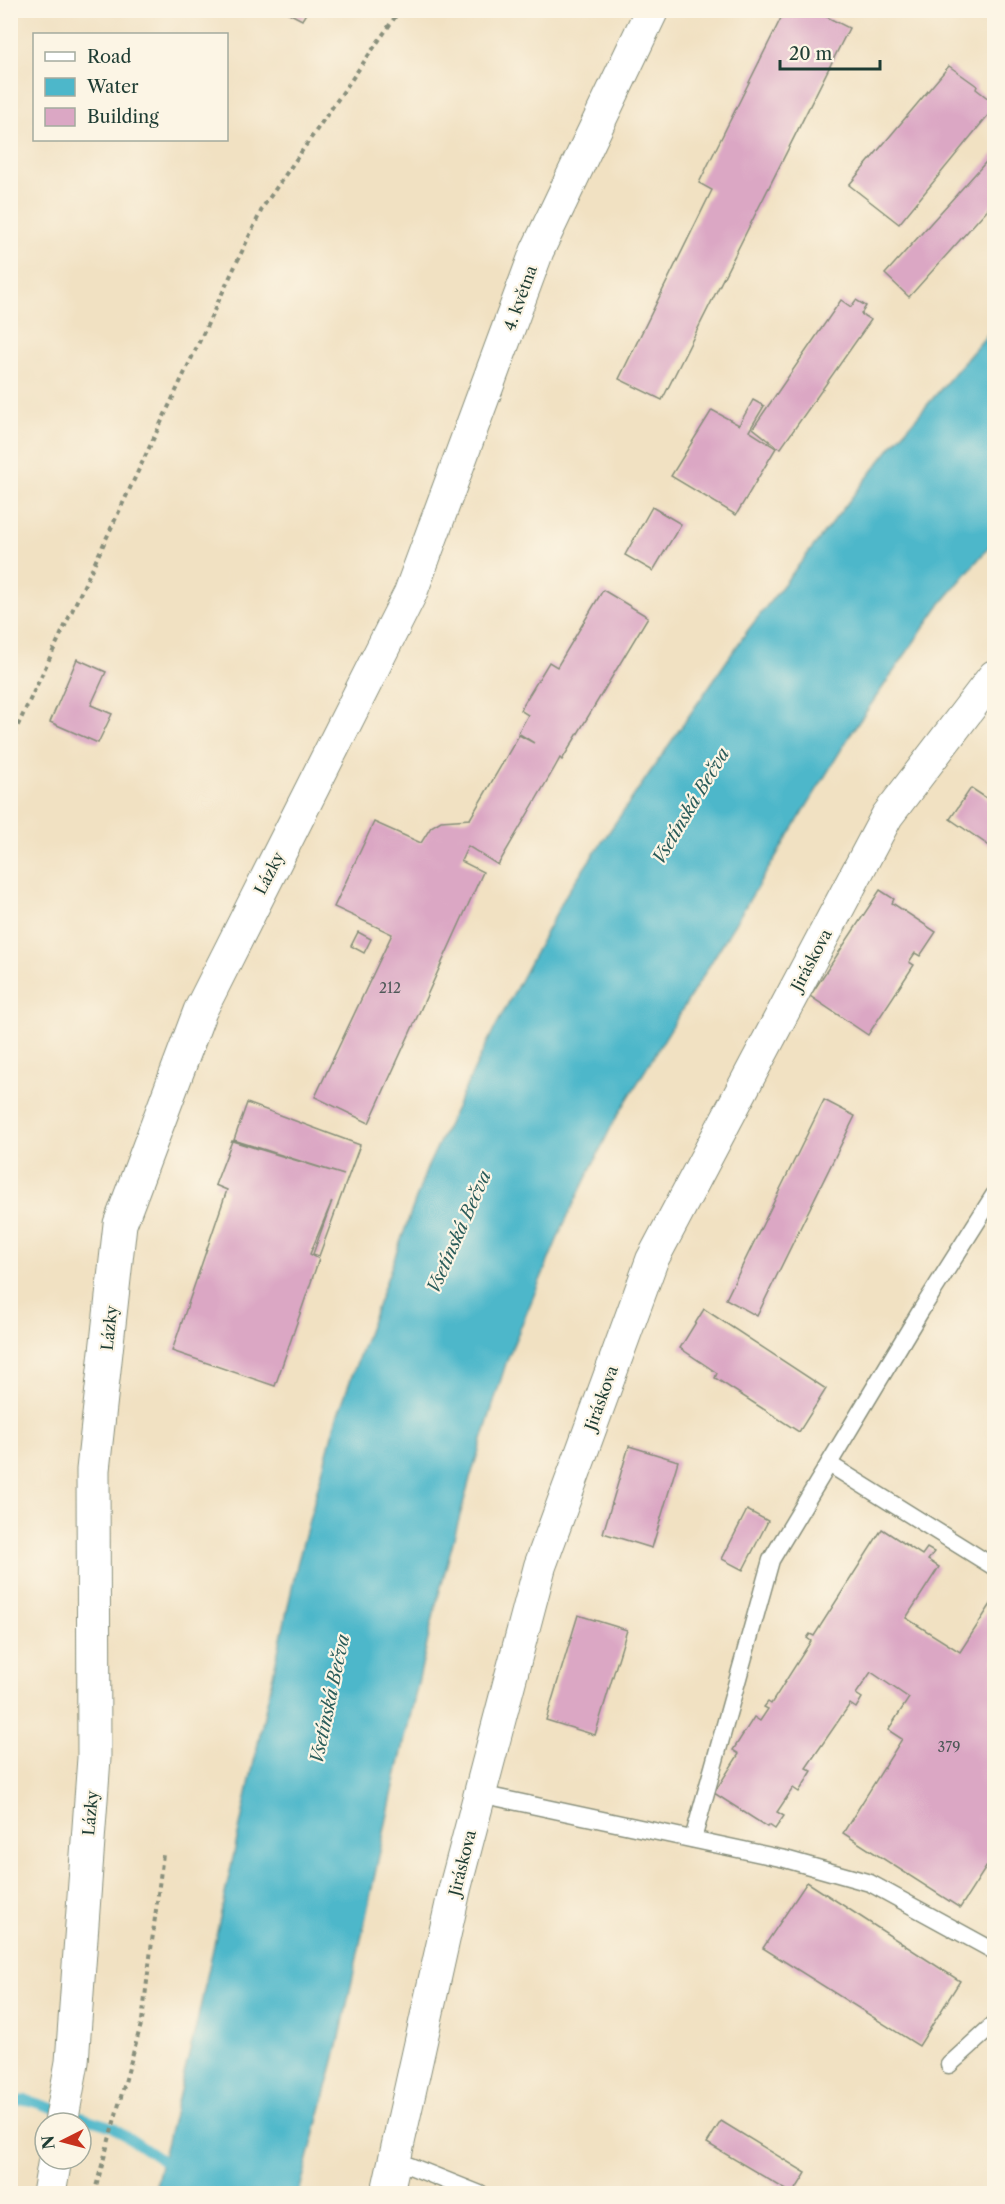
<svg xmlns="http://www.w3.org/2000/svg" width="1005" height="2204" viewBox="0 0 1005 2204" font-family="'Libre Caslon Text',serif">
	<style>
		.water { fill: #4db7ca; stroke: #367a7f; stroke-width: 1.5 }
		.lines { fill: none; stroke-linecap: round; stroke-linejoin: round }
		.stream { stroke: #4db7ca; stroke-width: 10 }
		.building { fill: #dba7c4 }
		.lane-casing { stroke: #888f7b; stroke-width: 19 }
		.street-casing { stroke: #888f7b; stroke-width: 34 }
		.secondary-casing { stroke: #888f7b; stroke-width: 35 }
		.path { stroke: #888f7b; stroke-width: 4; stroke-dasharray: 4.5 4.5; stroke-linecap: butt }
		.lane { stroke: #fff; stroke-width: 16 }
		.street { stroke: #fff; stroke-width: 32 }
		.secondary { stroke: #fff; stroke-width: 33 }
		.labels { text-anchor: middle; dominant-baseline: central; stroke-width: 4.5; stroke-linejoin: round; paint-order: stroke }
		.number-label { font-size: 14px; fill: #4e5858 }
		.street-label { font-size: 16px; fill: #1f3d34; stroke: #fcf5e5 }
		.water-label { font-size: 18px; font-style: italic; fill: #2a5c5a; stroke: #fcf5e5 }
	</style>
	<rect width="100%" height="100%" fill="#fcf5e5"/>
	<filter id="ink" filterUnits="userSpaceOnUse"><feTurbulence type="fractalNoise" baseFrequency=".0167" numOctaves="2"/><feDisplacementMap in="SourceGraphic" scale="12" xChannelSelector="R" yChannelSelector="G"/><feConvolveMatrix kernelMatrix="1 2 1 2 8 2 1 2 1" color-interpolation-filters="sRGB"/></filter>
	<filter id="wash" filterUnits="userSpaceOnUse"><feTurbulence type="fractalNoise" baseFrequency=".008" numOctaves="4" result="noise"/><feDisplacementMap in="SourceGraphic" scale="24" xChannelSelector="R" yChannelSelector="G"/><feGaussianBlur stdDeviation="1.35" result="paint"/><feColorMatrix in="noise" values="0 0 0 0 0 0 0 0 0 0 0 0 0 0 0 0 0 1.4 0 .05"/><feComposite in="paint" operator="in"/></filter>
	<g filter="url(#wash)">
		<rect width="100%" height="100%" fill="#f1e1c2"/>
		<!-- water -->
		<path class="water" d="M994,327v214l-56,66 -86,125 -239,391 -51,105 -55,132 -38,122 -33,123 -42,181 -56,260 -39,147h-145l42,-166 101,-462 39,-145 91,-252 60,-125 80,-150 181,-263 144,-184z"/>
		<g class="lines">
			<!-- stream -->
			<path class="stream" d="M10,2102l17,-2 86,27 60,41"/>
		</g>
		<g id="blocks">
			<!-- building -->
			<g class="building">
				<path d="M283,10h25l-6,10z"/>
				<path d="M785,10h28l36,18 -187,372 -43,-21 93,-189 -13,-7z"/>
				<path d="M949,66l28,20 -1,3 18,14v5l-95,116 -50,-39z"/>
				<path d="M994,153v49l-85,95 -24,-23z"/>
				<path d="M841,300l10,7 5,-7 10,6 -5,8 10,6 -90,128 -4,-1 -24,-19z"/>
				<path d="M753,400l11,6 -15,25 27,17 -40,67 -65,-39 41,-66 27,15z"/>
				<path d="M652,507l29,17 -28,47 -28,-16z"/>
				<path d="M603,590l45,27 -86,143 -2,-2 -5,9 -57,98 -30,-19 -7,15 22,11 -114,251 -54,-26 77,-163 -58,-27 40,-85 47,21 10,-16 10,-6 29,-2 49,-84 15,8 -16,-10 10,-18 -8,-5 29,-48 8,5z"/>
				<path d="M77,659l29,13 -15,33 21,9 -14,29 -48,-21z"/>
				<path d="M971,788l23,15v46l-44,-30z"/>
				<path d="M880,890l14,9 -2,4 44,29 -16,24 -5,-3 -6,9 5,3 -46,70 -58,-39z"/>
				<path d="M358,932l13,7 -7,14 -13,-7z"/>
				<path d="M824,1100l31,16 -98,200 -31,-17z"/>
				<path d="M247,1103l113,42 -41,111 -6,-2 19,-53 -22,53 9,5 -44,127 -103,-35 55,-161 -12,-5 17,-44 112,34 -110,-35z"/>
				<path d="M704,1309l122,80 -27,43 -84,-54 2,-5 -37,-25z"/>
				<path d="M629,1446l49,15 -26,87 -49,-15z"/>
				<path d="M747,1510l21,11 -25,49 -21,-11z"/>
				<path d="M882,1529l40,26 5,-7 7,4 -6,8 11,7 -33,51 54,34 33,-51 1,1v253l-34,53 -117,-75 59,-94 -14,-9 21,-32 -38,-26 -15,22 6,4 -6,10 -6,-4 -44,64 6,3 -13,21 -6,-4 -16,24 7,4 -9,13 -6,-4 -2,2 -53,-34 25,-39 -6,-4 21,-33 6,4 8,-12 -4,-2 4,-5 3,2 40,-63 -4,-3 3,-4 4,2z"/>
				<path d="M578,1615l49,15 -32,105 -49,-15z"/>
				<path d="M807,1882l153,99 -41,65 -156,-98z"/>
				<path d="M721,2121l85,52 -13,21 -86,-51z"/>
			</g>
		</g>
	</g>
	<g filter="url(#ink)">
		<use href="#blocks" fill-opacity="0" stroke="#888f7b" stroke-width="1.5"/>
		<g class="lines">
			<!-- lane casing -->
			<g class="lane-casing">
				<g id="lane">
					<path d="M829,1464l165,103"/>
					<path d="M480,1794l305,65 85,24 124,68"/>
					<path d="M693,1839l78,-279 149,-248 74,-117"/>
					<path d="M949,2065l45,-41"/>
					<path d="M395,2160l85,34"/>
				</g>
			</g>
			<!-- street casing -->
			<g class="street-casing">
				<path id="street" d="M387,2194l68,-306 85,-322 112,-306 235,-444 107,-140"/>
			</g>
			<!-- secondary casing -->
			<g class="secondary-casing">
				<g id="secondary">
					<path d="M61,2123l11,-61 22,-304 -1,-288 27,-246 80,-213 210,-417 127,-343 115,-241"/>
					<path d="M49,2194l6,-35"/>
				</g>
			</g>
			<!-- path -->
			<g class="path">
				<path d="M10,742l253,-535 137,-197"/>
				<path d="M94,2194l48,-173 21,-167"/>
			</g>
			<!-- lane -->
			<use href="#lane" class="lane"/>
			<!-- street -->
			<use href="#street" class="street"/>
			<!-- secondary -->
			<use href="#secondary" class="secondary"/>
		</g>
	</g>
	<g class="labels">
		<!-- number labels -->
		<g class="number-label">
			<text x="390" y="988">212</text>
			<text x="949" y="1747">379</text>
		</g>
		<!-- street labels -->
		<g class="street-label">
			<text transform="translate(520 298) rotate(-70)">4. května</text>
			<text transform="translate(269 873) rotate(-63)">Lázky</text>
			<text transform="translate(811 960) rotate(-62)">Jiráskova</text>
			<text transform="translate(109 1328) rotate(-84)">Lázky</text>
			<text transform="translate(601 1398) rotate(-70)">Jiráskova</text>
			<text transform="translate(90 1813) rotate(-85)">Lázky</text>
			<text transform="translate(462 1863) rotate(-76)">Jiráskova</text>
		</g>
		<!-- water labels -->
		<g class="water-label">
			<text transform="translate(691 806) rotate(-59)">Vsetínská Bečva</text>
			<text transform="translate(459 1232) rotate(-66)">Vsetínská Bečva</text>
			<text transform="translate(330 1699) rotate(-78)">Vsetínská Bečva</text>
		</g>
	</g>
	<!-- margin -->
	<rect width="1005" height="2204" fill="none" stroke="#fcf5e5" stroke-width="36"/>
	<!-- legend -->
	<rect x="33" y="33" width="195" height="108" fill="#fcf5e5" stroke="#a4ab9e" stroke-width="1.5"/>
	<rect x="45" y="52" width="30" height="9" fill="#ffffff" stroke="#a4ab9e" stroke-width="1.5"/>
	<text x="87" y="63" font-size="18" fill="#1f3d34">Road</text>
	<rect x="45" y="78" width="30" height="18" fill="#4db7ca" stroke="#a4ab9e" stroke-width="1.5"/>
	<text x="87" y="93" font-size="18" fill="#1f3d34">Water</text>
	<rect x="45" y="108" width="30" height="18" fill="#dba7c4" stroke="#a4ab9e" stroke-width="1.5"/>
	<text x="87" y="123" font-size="18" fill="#1f3d34">Building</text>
	<!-- north arrow -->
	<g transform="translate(63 2141) rotate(264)"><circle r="28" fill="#fcf5e5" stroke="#a4ab9e" stroke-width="1.5"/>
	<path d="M0-4.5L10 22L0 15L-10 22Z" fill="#c8321e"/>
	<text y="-9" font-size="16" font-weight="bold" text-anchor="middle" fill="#1f3d34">N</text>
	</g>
	<!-- scale -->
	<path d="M780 60v9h100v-9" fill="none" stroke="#1f3d34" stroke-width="3"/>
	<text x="789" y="60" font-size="18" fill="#1f3d34" stroke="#fcf5e5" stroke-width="4.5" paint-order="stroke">20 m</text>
</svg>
